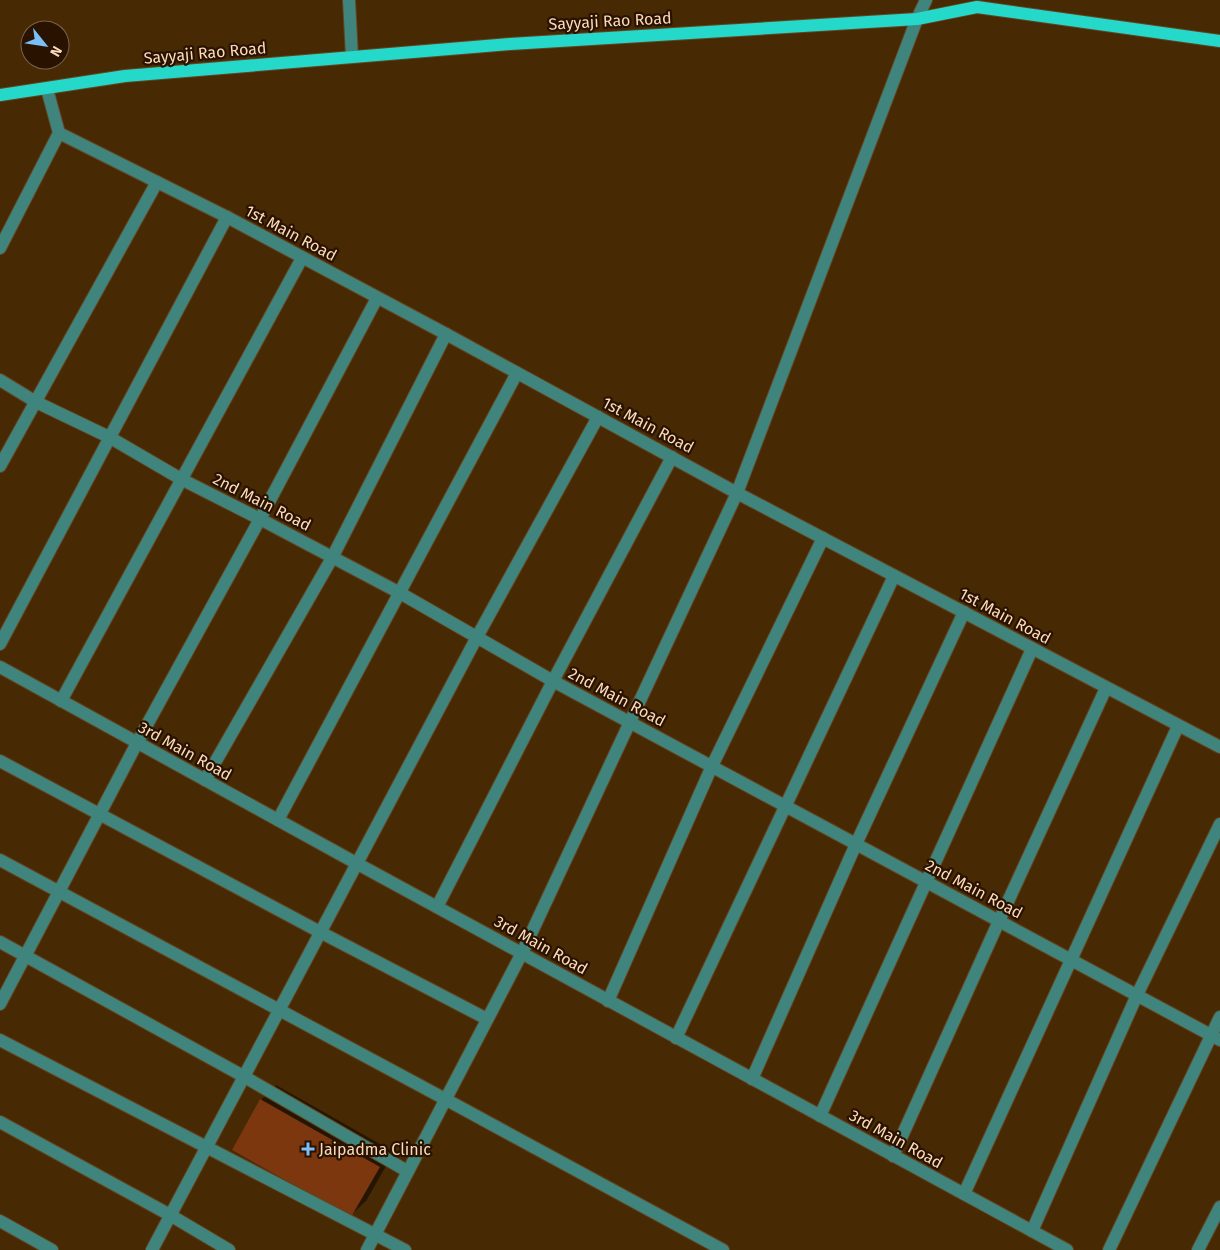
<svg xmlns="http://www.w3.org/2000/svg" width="1220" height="1250" viewBox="0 0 1220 1250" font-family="'Fira Sans',sans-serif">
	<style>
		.shadow { fill: #0007 }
		.building { fill: #7c370f }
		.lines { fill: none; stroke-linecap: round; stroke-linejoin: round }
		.minor-casing { stroke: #644521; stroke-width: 14 }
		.major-casing { stroke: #644521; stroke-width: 14 }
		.minor { stroke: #3f857d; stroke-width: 12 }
		.major { stroke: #24d9ca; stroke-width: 12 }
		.poi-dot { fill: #7bbef8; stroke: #291200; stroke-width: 2 }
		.labels { text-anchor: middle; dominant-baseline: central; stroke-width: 4.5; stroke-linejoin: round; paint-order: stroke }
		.street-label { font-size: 16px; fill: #fbdbbc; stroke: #291200 }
		.poi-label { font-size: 16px; fill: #fbdbbc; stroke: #291200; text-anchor: start }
	</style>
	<rect width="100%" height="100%" fill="#472904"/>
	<!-- shadow -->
	<path class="shadow" d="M276,1085l118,67 -28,49 -15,14 -90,-115z"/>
	<!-- building -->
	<path class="building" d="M260,1099l120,68 -29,50 -119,-67z"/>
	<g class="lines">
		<!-- minor casing -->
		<g class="minor-casing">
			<g id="minor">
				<path d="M349,0l3,57"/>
				<path d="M59,133l168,84 219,117 291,159 483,254"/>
				<path d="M0,248l59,-115 -12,-44"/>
				<path d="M0,380l36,22 73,35 72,42 79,40 140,74 153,88 667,359"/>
				<path d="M0,466l157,-284"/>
				<path d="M0,644l227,-427"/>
				<path d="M0,667l356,196 711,387"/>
				<path d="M61,701l241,-443"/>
				<path d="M0,761l320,171 167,87"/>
				<path d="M205,780l127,-222 114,-224"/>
				<path d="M278,820l239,-447"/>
				<path d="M0,860l445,239 278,151"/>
				<path d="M437,907l116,-226 119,-224"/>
				<path d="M0,942l243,134 164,95"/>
				<path d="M608,1001l104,-235 111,-228"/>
				<path d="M0,1004l137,-261 123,-224 117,-221"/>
				<path d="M676,1038l218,-462"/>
				<path d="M0,1040l405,210"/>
				<path d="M752,1079l104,-235 108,-232"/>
				<path d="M820,1116l212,-467"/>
				<path d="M0,1122l170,93 59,35"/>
				<path d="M893,1156l106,-235 107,-233"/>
				<path d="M964,1194l214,-468"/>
				<path d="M0,1221l52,29"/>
				<path d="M1032,1231l105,-236 83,-171"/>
				<path d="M152,1250l325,-613 121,-220"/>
				<path d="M367,1250l155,-297 215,-460 180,-474 9,-19"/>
				<path d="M1109,1250l111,-233"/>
				<path d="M1198,1250l22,-43"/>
			</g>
		</g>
		<!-- major casing -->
		<g class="major-casing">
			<path id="major" d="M0,95l125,-19 385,-32 407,-25 60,-12 243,34"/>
		</g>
		<!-- minor -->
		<use href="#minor" class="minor"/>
		<!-- major -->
		<use href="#major" class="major"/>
	</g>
	<!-- markers -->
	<path class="poi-dot" d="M305.5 1141.5h5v5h5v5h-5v5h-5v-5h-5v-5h5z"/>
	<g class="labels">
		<!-- street labels -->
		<g class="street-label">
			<text transform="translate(610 21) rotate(-3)">Sayyaji Rao Road</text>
			<text transform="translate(205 53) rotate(-5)">Sayyaji Rao Road</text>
			<text transform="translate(291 233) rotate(28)">1st Main Road</text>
			<text transform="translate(648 425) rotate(28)">1st Main Road</text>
			<text transform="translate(262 502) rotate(27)">2nd Main Road</text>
			<text transform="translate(1005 616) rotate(28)">1st Main Road</text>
			<text transform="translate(617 697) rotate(28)">2nd Main Road</text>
			<text transform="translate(185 751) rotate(29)">3rd Main Road</text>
			<text transform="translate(974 889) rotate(28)">2nd Main Road</text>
			<text transform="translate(541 945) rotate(29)">3rd Main Road</text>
			<text transform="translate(896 1139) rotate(29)">3rd Main Road</text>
		</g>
		<!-- poi labels -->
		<g class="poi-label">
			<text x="319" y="1149">Jaipadma Clinic</text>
		</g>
	</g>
	<!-- north arrow -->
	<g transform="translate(45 45) rotate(120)"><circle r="24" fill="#291200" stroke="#7d624b"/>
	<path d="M0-4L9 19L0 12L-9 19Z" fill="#7bbef8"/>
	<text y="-8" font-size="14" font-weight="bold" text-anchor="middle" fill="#fbdbbc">N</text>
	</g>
</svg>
